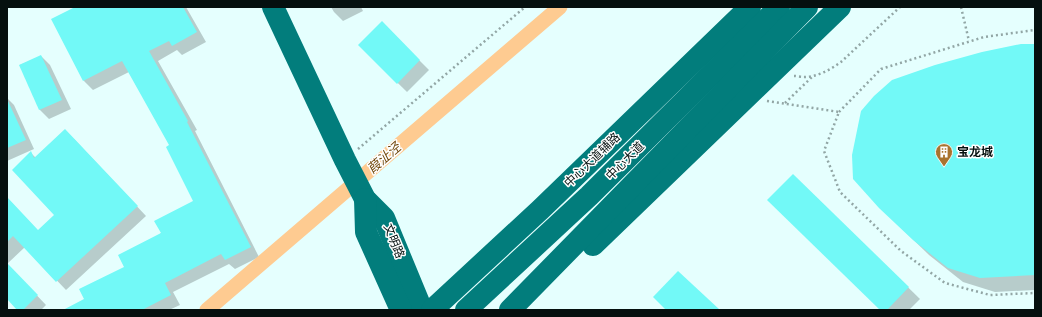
<svg xmlns="http://www.w3.org/2000/svg" width="1042" height="317" viewBox="0 0 1042 317" font-family="'Archivo Narrow','Noto Sans SC',sans-serif">
	<style>
		.shadow { fill: #0003 }
		.lines { fill: none; stroke-linecap: round; stroke-linejoin: round }
		.canal { stroke: #fecb91; stroke-width: 15 }
		.building { fill: #72f9f7 }
		.path { stroke: #92a6a5; stroke-width: 2.5; stroke-dasharray: 2 3; stroke-linecap: butt }
		.major { stroke: #027d7c; stroke-width: 22 }
		.labels { text-anchor: middle; dominant-baseline: central; stroke-width: 3; stroke-linejoin: round; paint-order: stroke }
		.poi-label { font-size: 12px; font-weight: bold; fill: #05100f; stroke: #fff; text-anchor: start }
		.street-label { font-size: 12px; fill: #05100f; stroke: #fff }
		.water-label { font-size: 13px; font-style: italic; fill: #70470b; stroke: #fff }
	</style>
	<rect width="100%" height="100%" fill="#e5fffe"/>
	<!-- shadow -->
	<g class="shadow">
		<path d="M88,7h98l20,35 -24,13 -5,-5 -19,11 39,69 -2,1 64,126 -24,12 -6,-5 -56,28 7,13 -11,5h-103l20,-10 39,-33 70,-66 -24,-55 -42,-74 -36,18 -9,-9z"/>
		<path d="M331,7h30l2,4 -20,10 -9,-9z"/>
		<path d="M382,23l47,47 -22,22 -48,-47z"/>
		<path d="M1035,45v245l-40,2 -32,-10 -34,-27 -34,-33z"/>
		<path d="M41,56l9,9 21,44 -22,10 -9,-9 -20,-45z"/>
		<path d="M7,98l7,7 20,44 -27,12z"/>
		<path d="M74,139l72,77 -80,74 -41,-43 -18,17 39,41 -5,5h-22l-12,-12v-100l31,33 18,-16 -25,-62 5,5z"/>
		<path d="M793,175l127,124 -11,11h-28z"/>
	</g>
	<g class="lines">
		<!-- canal -->
		<path class="canal" d="M207,310l353,-303"/>
	</g>
	<!-- building -->
	<g class="building">
		<path d="M75,7h108l14,25 -25,14 -3,-5 -20,10 39,70 -1,1 64,125 -26,13 -4,-6 -56,29 6,12 -29,15h-79l21,-11 -5,-10 45,-22 -6,-12 43,-22 -7,-12 39,-20 -27,-54 3,-2 -47,-84 -39,20 -32,-62z"/>
		<path d="M382,21l38,39 -23,24 -39,-39z"/>
		<path d="M1021,44h14v231l-55,3 -32,-10 -35,-28 -34,-32 -26,-29 -1,-24 9,-44 13,-15 18,-16 43,-15 47,-13z"/>
		<path d="M41,55l21,45 -23,10 -20,-45z"/>
		<path d="M7,99l19,41 -19,8z"/>
		<path d="M65,129l73,77 -82,76 -43,-46 -6,6v-45l31,33 16,-15 -42,-45 19,-19 3,7z"/>
		<path d="M793,174l116,113 -22,23h-7l-113,-110z"/>
		<path d="M7,263l31,32 -15,15h-6l-10,-11z"/>
		<path d="M678,271l42,39h-54l-13,-13z"/>
	</g>
	<g class="lines">
		<!-- path -->
		<g class="path">
			<path d="M961,7l8,34"/>
			<path d="M794,76c3,0 7,1 10,1 13,0 26,-7 37,-15l59,-55"/>
			<path d="M767,101l72,11 -15,39 16,41 61,59 44,32 45,12 45,-2"/>
			<path d="M785,103l28,-27"/>
			<path d="M839,112l42,-43 103,-32 51,-7"/>
			<path d="M358,149l167,-142"/>
		</g>
		<!-- major -->
		<g class="major">
			<path d="M273,7l72,153 20,39 19,19 38,92"/>
			<path d="M365,199l1,33 35,78"/>
			<path d="M593,245c83,-79 164,-159 247,-238"/>
			<path d="M432,310l108,-100 210,-203"/>
			<path d="M466,310l123,-114 190,-189"/>
			<path d="M510,310l297,-303"/>
		</g>
	</g>
	<!-- icons -->
	<defs>
		<g id="building-pin" transform="scale(0.9)"><path d="M0 17L-7.5 6A9.5 9.5 0 1 1 7.5 6Z" fill="#a9732e" stroke="#fff"/><path d="M-4-6H4V6H1V3H-1V6H-4ZM-2.5-4.3h1.7v1.8h-1.7ZM.8-4.3h1.7v1.8H.8ZM-2.5-1h1.7V.8h-1.7ZM.8-1h1.7V.8H.8Z" fill="#fff"/></g>
	</defs>
	<g fill-rule="evenodd">
		<use href="#building-pin" x="944" y="152"/>
	</g>
	<g class="labels">
		<!-- poi labels -->
		<g class="poi-label">
			<text x="957" y="152">宝龙城</text>
		</g>
		<!-- street labels -->
		<g class="street-label">
			<text transform="translate(592 160) rotate(-44)">中心大道辅路</text>
			<text transform="translate(625 161) rotate(-45)">中心大道</text>
			<text transform="translate(394 241) rotate(68)">文明路</text>
		</g>
		<!-- water labels -->
		<g class="water-label">
			<text transform="translate(384 158) rotate(-41)">葭沚泾</text>
		</g>
	</g>
	<!-- border -->
	<rect width="1042" height="317" fill="none" stroke="#05100f" stroke-width="16"/>
</svg>
